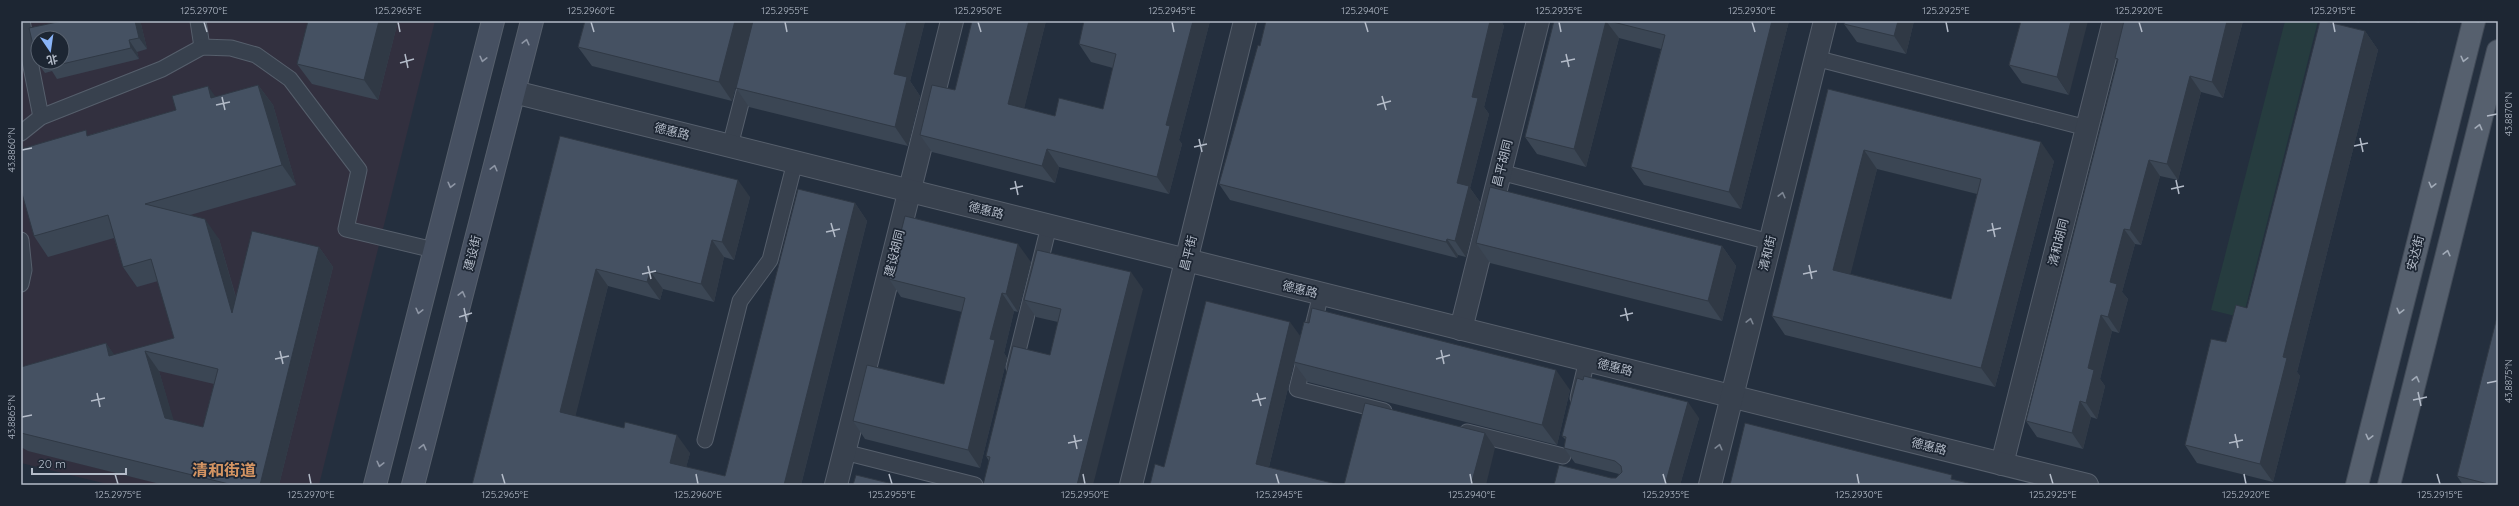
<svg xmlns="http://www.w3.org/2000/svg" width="2519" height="506" viewBox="0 0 2519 506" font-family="Quicksand,'Noto Sans SC',sans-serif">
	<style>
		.medical { fill: #32303f; fill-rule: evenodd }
		.green { fill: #263c3f }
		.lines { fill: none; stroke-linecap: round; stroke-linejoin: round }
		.service-casing { stroke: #565f6c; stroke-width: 17 }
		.minor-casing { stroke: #565f6c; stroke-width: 24 }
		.tertiary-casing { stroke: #565f6c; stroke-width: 24 }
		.secondary-casing { stroke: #565f6c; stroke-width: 24 }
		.primary-casing { stroke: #414a57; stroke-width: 24 }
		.service { stroke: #38414e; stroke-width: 15 }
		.minor { stroke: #38414e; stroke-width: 22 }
		.tertiary { stroke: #38414e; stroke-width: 22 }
		.secondary { stroke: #465061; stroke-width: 22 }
		.primary { stroke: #56606e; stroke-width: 22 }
		.wall { fill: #3b4654; fill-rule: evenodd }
		.shaded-wall { fill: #303945 }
		.building { fill: #455162; stroke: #303945; fill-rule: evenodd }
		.oneway { stroke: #8e96a5 }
		.oneway2 { stroke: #a1aab7 }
		.oneway3 { stroke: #7c8592 }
		.ticks { fill: none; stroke: #b4bcc9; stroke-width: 1.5 }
		.labels { text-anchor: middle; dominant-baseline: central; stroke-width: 3.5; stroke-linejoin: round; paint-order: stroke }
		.street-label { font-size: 12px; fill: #b4bcc9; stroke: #1d2633 }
		.district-label { font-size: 16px; font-weight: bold; fill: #d59563; stroke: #1d2633 }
		.neatline { fill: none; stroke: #b4bcc9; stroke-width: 1.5 }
		.ticks-label { font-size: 10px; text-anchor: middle; fill: #b4bcc9 }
	</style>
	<rect width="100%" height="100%" fill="#242f3e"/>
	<!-- medical -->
	<path class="medical" d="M21,21h414l-116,464h-208l-90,-22zM38,38h24v24h-24z"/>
	<!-- green -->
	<path class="green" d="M2285,21h33l-75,297 -32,-8z"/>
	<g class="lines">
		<!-- service casing -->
		<g class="service-casing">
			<g id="service">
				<path d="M22,21l19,96"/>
				<path d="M198,21l4,26"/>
				<path d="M1815,58l272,70"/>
				<path d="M21,133l20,-16 121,-48 40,-22 29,1 25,7 34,24 69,91 -13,59 88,21"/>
				<path d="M730,146l18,-70"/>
				<path d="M1500,172l270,70"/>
				<path d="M21,240l3,30 -3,14"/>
				<path d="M1312,330l9,-36"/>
				<path d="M1306,353l-9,36 87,22"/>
				<path d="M1014,367l35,-141"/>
				<path d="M1578,398l9,-38"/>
				<path d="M1467,432l96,24"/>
				<path d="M705,440l35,-139 30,-41 25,-98"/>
				<path d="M844,452l131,33"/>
			</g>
		</g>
		<!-- minor casing -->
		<g class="minor-casing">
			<g id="minor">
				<path d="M1461,329l77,-308"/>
				<path d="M2002,464l112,-443"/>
				<path d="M836,485l116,-464"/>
			</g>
		</g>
		<!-- tertiary casing -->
		<g class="tertiary-casing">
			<g id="tertiary">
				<path d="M514,92l1573,393"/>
				<path d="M1131,485l114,-464"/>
				<path d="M1710,485l115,-464"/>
			</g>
		</g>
		<!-- secondary casing -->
		<g class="secondary-casing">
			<g id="secondary">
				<path d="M375,485l118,-464"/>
				<path d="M413,485l119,-464"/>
			</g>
		</g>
		<!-- primary casing -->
		<g class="primary-casing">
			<g id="primary">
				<path d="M2357,485l117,-464"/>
				<path d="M2389,485l109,-434"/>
			</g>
		</g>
		<!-- service -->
		<use href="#service" class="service"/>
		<!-- minor -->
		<use href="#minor" class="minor"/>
		<!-- tertiary -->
		<use href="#tertiary" class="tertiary"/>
		<!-- secondary -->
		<use href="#secondary" class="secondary"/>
		<!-- primary -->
		<use href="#primary" class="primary"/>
	</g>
	<!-- wall -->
	<g class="wall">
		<path d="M62,21h77l2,3 6,25 -10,3 2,7 -82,20 -5,-8 -7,2 -8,-11 -8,-34zM38,38h24v24h-24z"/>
		<path d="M308,21h90l-20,79 -66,-16 -15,-20z"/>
		<path d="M585,21h168l-21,80 -140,-35 -14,-19z"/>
		<path d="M753,21h172l-15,60 10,15 -12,50 -159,-39 -13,-19z"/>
		<path d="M972,21h74l-22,87 31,8 48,-7 10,-41 -22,-6 -12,-18 131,-23 -31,119 3,4 -13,50 -110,-27 -4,16 -123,-31 -12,-17 35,-45z"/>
		<path d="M1266,21h235l3,5 -20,81 5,7 -19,74 10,14 -14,55 -8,-2 -1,3 -227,-58 -11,-16 41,-138z"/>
		<path d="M1554,21h235l-48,188 -97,-24 -13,-18 30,-118 -42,-11 -33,129 -49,-13 -12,-17z"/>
		<path d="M1914,21l-8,33 -49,-12 -13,-18z"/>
		<path d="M2021,21l48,74 -47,-12 -13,-18z"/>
		<path d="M2124,21h119l-20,77 -22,-6 -23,88 -18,-4 -19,69 -6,-1 -13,48 6,7 -9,34 -7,-2 -12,48 5,7 -8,33 -6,-2 -8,32 -46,-12 -11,-16 91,-359 -2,-4z"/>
		<path d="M2411,21h9l-1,2z"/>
		<path d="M2365,31l13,19 -81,322 3,4 -27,106 -76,-19 -12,-18 62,-137z"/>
		<path d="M258,85l15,20 23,80 -106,30 29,24 17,58 83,-50 14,20 -54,218h-115l-136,-34 -7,-4v-80l85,-24 8,12 60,-17 -16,-57 -21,6 -14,-20 -9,-29 -66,19 -14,-21 55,-101 87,-25 40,-13zM159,371l55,13 -11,43 -30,-7z"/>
		<path d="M1828,89l226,72 -59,226 -210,-52 -13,-19zM1877,169l100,25 -26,105 -101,-25z"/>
		<path d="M560,136l190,61 -16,63 -10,-3 -10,45 -51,-13 -3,11 -52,-14 -33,130 115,37 -4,14 39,9 130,-273 12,18 -66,264h-329z"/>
		<path d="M1476,243l246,3 14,20 -14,55 -232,-58z"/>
		<path d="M1031,262l-13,50 -4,-1 -10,42 3,5 -27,110 -115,-29 -12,-18 91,-37 18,-72 -61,-15 -12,-18z"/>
		<path d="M1143,289l-154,172 -3,-5 64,-101 8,-33 -22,-5 -12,-17z"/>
		<path d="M1300,337l270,53 -13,55 -249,-63 -14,-19 -25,104h-105z"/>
		<path d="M1699,418l-19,67h-126l62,-7 3,-4 -44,-11 -11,-15 2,-8 -4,-4z"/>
		<path d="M2457,476l41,9h-35z"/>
	</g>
	<!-- shaded-wall -->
	<g class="shaded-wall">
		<path d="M135,21h4l2,3 6,25 -8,-11z"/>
		<path d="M379,21h19l-20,79 -14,-20z"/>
		<path d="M735,21h18l-21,80 -13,-19z"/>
		<path d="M907,21h18l-15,60 10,15 -12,50 -13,-19 -1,-53z"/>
		<path d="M1029,21h17l-25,100 -13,-17z"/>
		<path d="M1193,21h17l-31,119 3,4 -13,50 -12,-17 9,-52z"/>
		<path d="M1490,21h11l3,5 -20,81 5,7 -19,74 10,14 -14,55 -11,-16 2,-58 15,-86z"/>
		<path d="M1606,21l13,17 -33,129 -12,-18z"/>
		<path d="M1772,21h17l-48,188 -12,-17z"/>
		<path d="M1898,21h16l-8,33 -12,-18z"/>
		<path d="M2071,21h17l-19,74 -12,-18z"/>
		<path d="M2227,21h16l-20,77 -11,-16z"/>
		<path d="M2365,31l13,19 -81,322 3,4 -27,106 -13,-18 23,-107z"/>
		<path d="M129,40l8,12 2,7 -8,-11z"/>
		<path d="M2190,76l11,16 -23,88 -11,-16z"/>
		<path d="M258,85l15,20 23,80 -14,-20z"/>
		<path d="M208,86l14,20 -11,-8z"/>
		<path d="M2041,142l13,19 -59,226 -14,-19z"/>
		<path d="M1047,149l12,18 -4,16 -13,-17z"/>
		<path d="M1864,150l13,19 -30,119 -14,-18z"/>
		<path d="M2149,160l11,16 -19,69 -11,-15z"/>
		<path d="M738,180l12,17 -16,63 -12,-18z"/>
		<path d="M855,203l12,18 -66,264h-17z"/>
		<path d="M205,219l14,20 27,94 -14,-20z"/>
		<path d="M2124,229l11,15 -13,48 6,7 -9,34 -11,-16 2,-35z"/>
		<path d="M1447,239l11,16 -1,3 -11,-16z"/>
		<path d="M712,240l12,17 -10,45 -13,-18z"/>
		<path d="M1018,244l13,18 -13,50 -12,-18z"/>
		<path d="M1722,246l14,20 -14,55 -14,-20z"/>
		<path d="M319,247l14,20 -54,218h-19z"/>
		<path d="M596,269l12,17 -36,144 -12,-18z"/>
		<path d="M650,271l13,18 -3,11 -13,-18z"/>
		<path d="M1131,272l12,17 -50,196h-16z"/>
		<path d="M1002,293l12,18 -10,42 3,5 -27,110 -12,-18 22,-111z"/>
		<path d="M2101,315l11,16 -12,48 5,7 -8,33 -11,-16 2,-35z"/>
		<path d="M1290,322l11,15 -7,25v1l-28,116 -10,-15z"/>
		<path d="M106,343l14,20 -11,-7z"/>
		<path d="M145,351l14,20 20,67 -14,-20z"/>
		<path d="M1556,370l14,20 -13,55 -15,-20z"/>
		<path d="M2080,401l11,16 -8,32 -11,-16z"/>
		<path d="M1688,402l11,16 -19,67h-15z"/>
		<path d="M1485,433l10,15 -9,37h-15z"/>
		<path d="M677,435l13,18 -7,27 -13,-17z"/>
	</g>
	<!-- building -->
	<g class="building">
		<path d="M62,21h73l4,17 -10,2 2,8 -82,19 -1,-5h14v-24h-24v23l-1,1 -8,-34z"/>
		<path d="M308,21h71l-15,59 -67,-16z"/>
		<path d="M585,21h150l-16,61 -141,-35z"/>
		<path d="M753,21h154l-13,53 13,3 -12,50 -159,-39z"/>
		<path d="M972,21h57l-21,83 47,12 4,-18 44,11 13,-55 -37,-10 5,-23h109l-27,104 4,1 -13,51 -110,-28 -5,17 -122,-31 12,-50 23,5z"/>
		<path d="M1266,21h224l-18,76 6,1 -21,85 12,3 -14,55 -8,-2 -1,3 -227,-58 39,-139 2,1z"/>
		<path d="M1554,21h52l-32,128 -49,-12z"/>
		<path d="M1609,21h163l-43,171 -98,-25 34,-132z"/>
		<path d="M1845,21h53l-4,15 -50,-12z"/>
		<path d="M2021,21h50l-14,56 -48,-12z"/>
		<path d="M2124,21h103l-15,61 -22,-6 -23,88 -18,-4 -19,70 -6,-1 -14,53 7,2 -9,33 -7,-2 -13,53 6,2 -8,33 -6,-2 -8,32 -46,-12 92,-362 -3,-1z"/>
		<path d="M2320,21h4l41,10 -82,326 4,1 -27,106 -75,-19 26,-106 15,3 10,-37 11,3z"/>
		<path d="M258,85l24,80 -137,39 60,15 27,94 20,-82 67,16 -59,238h-27l-212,-52v-66l85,-24 3,13 65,-18 -23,-79 -28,8 -15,-52 -74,21 -13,-46v-41l65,-19 1,6 89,-26 -4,-14 36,-10 3,12zM145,351l73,18 -15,58 -38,-9z"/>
		<path d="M1828,89l213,53 -60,226 -209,-52zM1864,150l117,29 -30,120 -118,-29z"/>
		<path d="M560,136l178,44 -16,62 -10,-2 -11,44 -51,-13 -3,11 -51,-13 -36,143 64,16 1,-6 52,13 -7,28 55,13 73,-287 57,14 -71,282h-312z"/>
		<path d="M1490,187l232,59 -14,55 -232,-58z"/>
		<path d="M905,216l113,28 -12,50 -4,-1 -12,46 5,1 -27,110 -115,-29 14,-56 77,19 21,-86 -76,-19z"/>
		<path d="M1037,250l94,22 -54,213h-94l7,-28 -4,-1 27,-110 37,9 11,-46 -37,-9z"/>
		<path d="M1206,301l84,21 -34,142 84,21h-190l5,-21 9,3z"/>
		<path d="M1312,308l244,62 -14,55 -248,-63 10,-40 5,1z"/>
		<path d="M2498,313v172h-6l-35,-9z"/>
		<path d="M1584,376l104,26 -23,83h-111l5,-20 52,13h5l6,-6 -1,-6 -6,-5 -51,-13 2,-11 -4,-1 15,-58 6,2z"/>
		<path d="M1365,403l120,30 -14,52h-127z"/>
		<path d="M1745,423l207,52 -1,4 26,6h-247z"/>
		<path d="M856,475l41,10h-44z"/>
	</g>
	<!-- one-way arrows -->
	<defs><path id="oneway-chevron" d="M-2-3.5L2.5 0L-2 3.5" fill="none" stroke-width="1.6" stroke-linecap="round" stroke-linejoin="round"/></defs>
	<g class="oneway">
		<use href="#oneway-chevron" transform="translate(526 42) rotate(-76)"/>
		<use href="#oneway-chevron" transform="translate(483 59) rotate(104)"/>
		<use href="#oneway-chevron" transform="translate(494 168) rotate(-76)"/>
		<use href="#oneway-chevron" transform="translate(451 185) rotate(104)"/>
		<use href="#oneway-chevron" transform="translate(462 294) rotate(-76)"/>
		<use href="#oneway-chevron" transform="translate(419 311) rotate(104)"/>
		<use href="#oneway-chevron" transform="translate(423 447) rotate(-76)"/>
		<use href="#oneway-chevron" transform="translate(380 464) rotate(104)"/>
	</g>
	<g class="oneway2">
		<use href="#oneway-chevron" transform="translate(2464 59) rotate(104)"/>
		<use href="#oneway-chevron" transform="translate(2479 127) rotate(-76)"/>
		<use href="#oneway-chevron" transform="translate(2432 185) rotate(104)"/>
		<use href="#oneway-chevron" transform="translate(2447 253) rotate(-76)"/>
		<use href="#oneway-chevron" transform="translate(2400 311) rotate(104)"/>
		<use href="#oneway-chevron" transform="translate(2416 379) rotate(-76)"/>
		<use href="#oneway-chevron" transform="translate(2369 437) rotate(104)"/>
	</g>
	<g class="oneway3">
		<use href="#oneway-chevron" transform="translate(1782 195) rotate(-76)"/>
		<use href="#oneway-chevron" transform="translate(1750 321) rotate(-76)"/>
		<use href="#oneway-chevron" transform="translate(1719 447) rotate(-76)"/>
	</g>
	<!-- ticks -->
	<path class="ticks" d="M204,22l3,10M398,22l2,10M591,22l3,10M785,22l2,10M978,22l3,10M1172,22l2,10M1365,22l3,10M1559,22l2,10M1752,22l3,10M1946,22l2,10M2139,22l3,10M2333,22l2,10M405,54l3,14M1566,54l3,13M1561,62l14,-3M400,63l14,-4M1382,96l4,14M222,97l3,13M216,105l14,-3M1377,105l14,-4M2487,116l10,-2M2360,138l3,14M1199,139l3,13M2354,146l14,-3M1194,147l13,-3M22,150l10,-2M2176,180l3,14M1015,181l3,14M1010,189l13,-3M2171,189l13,-3M831,223l4,14M1992,223l3,14M1987,231l14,-3M826,232l14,-3M1809,265l3,14M648,266l3,13M642,274l14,-3M1803,274l14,-3M464,308l3,14M1625,308l3,13M1620,316l13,-3M459,317l13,-4M1441,350l3,14M280,351l3,13M275,359l14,-3M1436,359l14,-4M2487,383l10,-2M2418,392l3,14M97,393l3,14M1257,393l4,13M2413,400l14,-3M91,401l14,-3M1252,401l14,-3M22,417l10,-2M2235,434l3,14M1074,435l3,14M1068,443l14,-3M2229,443l14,-3M115,474l3,10M309,474l2,10M502,474l3,10M696,474l2,10M889,474l3,10M1083,474l2,10M1276,474l3,10M1470,474l2,10M1663,474l3,10M1857,474l2,10M2050,474l3,10M2244,474l2,10M2437,474l3,10"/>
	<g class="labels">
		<!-- street labels -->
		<g class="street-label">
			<text transform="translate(672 131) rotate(14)">德惠路</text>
			<text transform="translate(1502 163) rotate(-76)">昌平胡同</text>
			<text transform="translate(986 210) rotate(14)">德惠路</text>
			<text transform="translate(2058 242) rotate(-76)">清和胡同</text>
			<text transform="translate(472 253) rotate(-76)">建设街</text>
			<text transform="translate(894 253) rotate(-76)">建设胡同</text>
			<text transform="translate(1188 253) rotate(-76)">昌平街</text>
			<text transform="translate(1767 253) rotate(-76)">清和街</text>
			<text transform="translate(2415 253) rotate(-76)">安达街</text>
			<text transform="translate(1300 289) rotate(14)">德惠路</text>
			<text transform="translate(1615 367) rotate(14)">德惠路</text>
			<text transform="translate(1929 446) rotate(14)">德惠路</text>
		</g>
		<!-- district labels -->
		<g class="district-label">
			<text x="224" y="470">清和街道</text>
		</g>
	</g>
	<!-- border -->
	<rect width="2519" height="506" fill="none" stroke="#1d2633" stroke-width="44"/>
	<!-- north arrow -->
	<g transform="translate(50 50) rotate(167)"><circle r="19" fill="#1d2633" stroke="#59626f"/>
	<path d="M0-3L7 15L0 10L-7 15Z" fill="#8ab4f8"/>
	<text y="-6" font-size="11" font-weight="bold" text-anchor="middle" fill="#b4bcc9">北</text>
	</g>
	<!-- scale -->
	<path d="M32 468v6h94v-6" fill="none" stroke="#b4bcc9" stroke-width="2"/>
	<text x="38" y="468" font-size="12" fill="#b4bcc9" stroke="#1d2633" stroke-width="3" paint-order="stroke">20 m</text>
	<rect x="22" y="22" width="2475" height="462" class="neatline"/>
	<g class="ticks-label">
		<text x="204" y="14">125.2970°E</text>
		<text x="398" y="14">125.2965°E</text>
		<text x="591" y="14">125.2960°E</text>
		<text x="785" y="14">125.2955°E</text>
		<text x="978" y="14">125.2950°E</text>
		<text x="1172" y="14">125.2945°E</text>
		<text x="1365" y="14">125.2940°E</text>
		<text x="1559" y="14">125.2935°E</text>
		<text x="1752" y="14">125.2930°E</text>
		<text x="1946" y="14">125.2925°E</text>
		<text x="2139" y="14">125.2920°E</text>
		<text x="2333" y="14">125.2915°E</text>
		<text transform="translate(2508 114) rotate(-90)" y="4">43.8870°N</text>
		<text transform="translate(11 150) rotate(-90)" y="4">43.8860°N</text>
		<text transform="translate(2508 381) rotate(-90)" y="4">43.8875°N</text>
		<text transform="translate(11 417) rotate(-90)" y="4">43.8865°N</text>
		<text x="118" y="498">125.2975°E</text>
		<text x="311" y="498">125.2970°E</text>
		<text x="505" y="498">125.2965°E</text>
		<text x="698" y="498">125.2960°E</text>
		<text x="892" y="498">125.2955°E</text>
		<text x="1085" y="498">125.2950°E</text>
		<text x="1279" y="498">125.2945°E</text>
		<text x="1472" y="498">125.2940°E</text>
		<text x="1666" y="498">125.2935°E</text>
		<text x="1859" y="498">125.2930°E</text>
		<text x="2053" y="498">125.2925°E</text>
		<text x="2246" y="498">125.2920°E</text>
		<text x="2440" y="498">125.2915°E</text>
	</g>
</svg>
